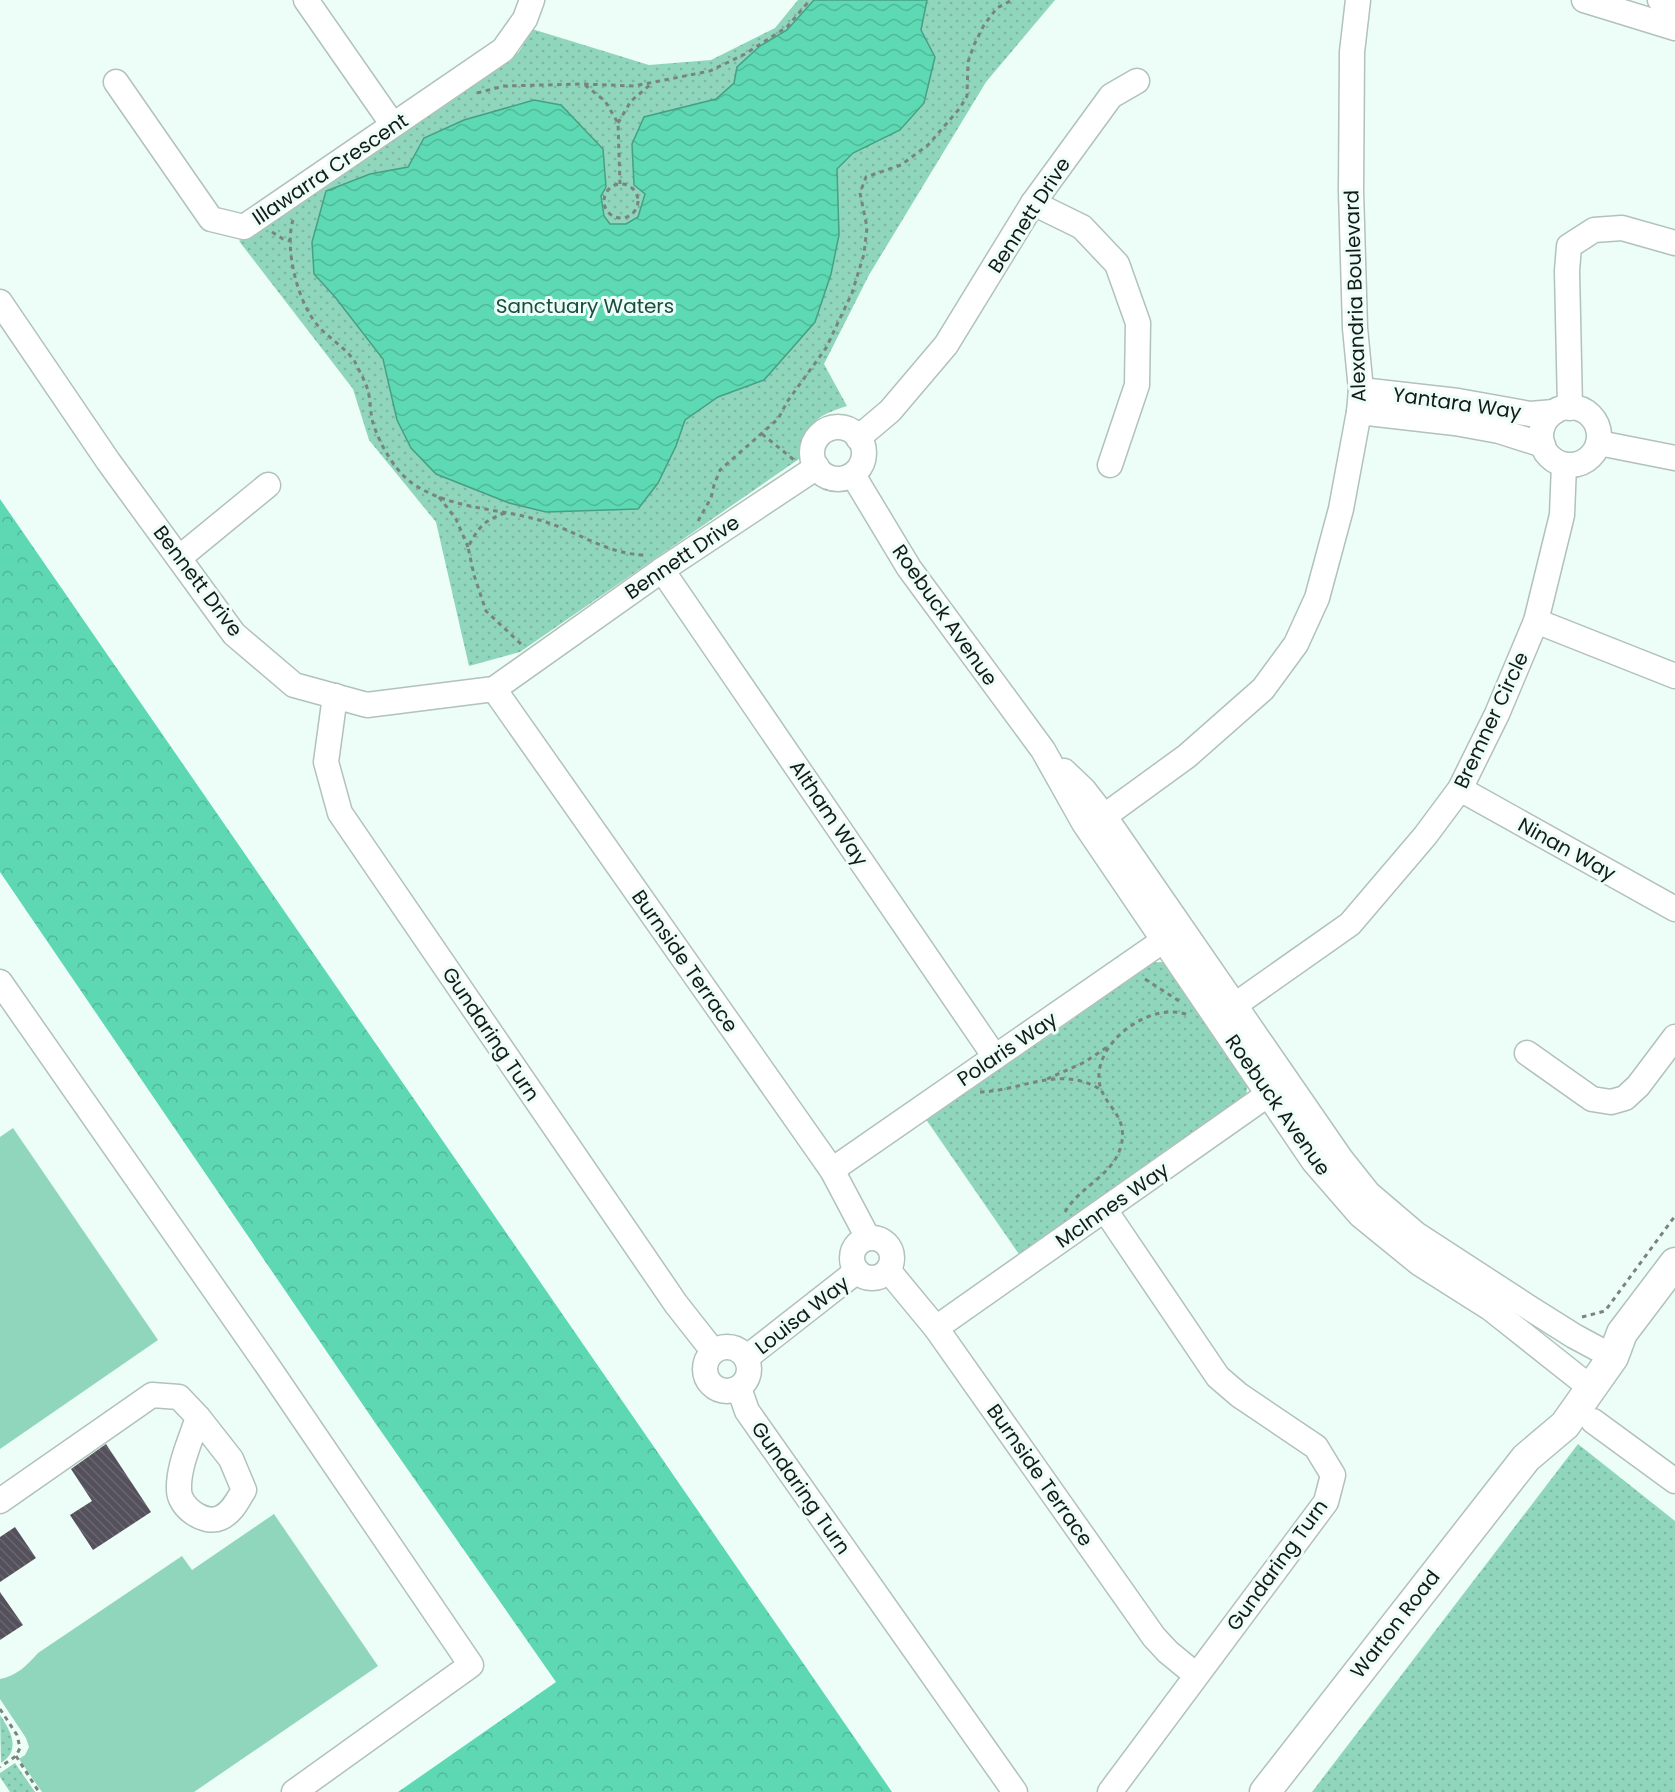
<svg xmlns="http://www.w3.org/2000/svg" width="1675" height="1792" viewBox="0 0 1675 1792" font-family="Poppins,sans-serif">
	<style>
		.green { fill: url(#green-dots) }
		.forest { fill: url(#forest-crowns) }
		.pitch { fill: #90d6bd }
		.water { fill: url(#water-waves); stroke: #47a084; stroke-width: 1.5 }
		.building { fill: url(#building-back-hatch) }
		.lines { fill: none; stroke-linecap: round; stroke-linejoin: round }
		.minor-casing { stroke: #b1c1bb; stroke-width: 27 }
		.major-casing { stroke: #b1c1bb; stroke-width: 33 }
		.path { stroke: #798480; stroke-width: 3; stroke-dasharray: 4.5 4.5; stroke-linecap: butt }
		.minor { stroke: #fff; stroke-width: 24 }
		.major { stroke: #fff; stroke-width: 30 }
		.labels { text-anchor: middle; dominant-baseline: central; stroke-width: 6; stroke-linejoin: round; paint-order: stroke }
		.street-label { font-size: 20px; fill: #141a18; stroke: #edfdf7 }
		.park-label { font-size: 20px; fill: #194d3d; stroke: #edfdf7 }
	</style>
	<defs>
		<pattern id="green-dots" width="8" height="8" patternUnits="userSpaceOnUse" patternTransform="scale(1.5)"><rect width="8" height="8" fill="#90d6bd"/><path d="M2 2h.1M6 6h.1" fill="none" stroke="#7bb7a2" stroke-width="1.8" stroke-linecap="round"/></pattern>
		<pattern id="forest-crowns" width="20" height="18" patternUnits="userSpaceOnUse" patternTransform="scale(1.5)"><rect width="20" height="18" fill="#5dd8b2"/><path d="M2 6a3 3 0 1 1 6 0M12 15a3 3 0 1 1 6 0" fill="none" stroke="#50b998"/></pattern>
		<pattern id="water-waves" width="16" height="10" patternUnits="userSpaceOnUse" patternTransform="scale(1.5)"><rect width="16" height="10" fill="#5dd9b3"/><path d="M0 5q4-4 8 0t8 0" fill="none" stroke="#50ba99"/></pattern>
		<pattern id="building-back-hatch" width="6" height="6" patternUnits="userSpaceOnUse" patternTransform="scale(1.5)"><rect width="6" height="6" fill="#55515c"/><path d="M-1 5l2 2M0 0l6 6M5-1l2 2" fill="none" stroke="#69666f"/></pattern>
	</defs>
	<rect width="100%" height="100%" fill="#edfdf7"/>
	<!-- green -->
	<g class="green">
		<path d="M798,0h257l-69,82 -117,193 -45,89 23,42c-35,11 -39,18 -48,53l-279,193 -51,14 -33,-144 -67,-82 -16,-51 -114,-148 280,-189 13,-23 117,36 62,-5 64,-32z"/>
		<path d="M1162,962l12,8 74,112 -2,14 -68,52 -8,-1 -40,29 -1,6 -108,75 -98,-142 108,-74 8,2 40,-28 3,-10 61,-42z"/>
		<path d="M1578,1444l97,77v271h-363z"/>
		<path d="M0,1715c10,15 22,35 1,48z"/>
		<path d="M15,1763l20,29h-25l-10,-15v-4z"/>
	</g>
	<!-- forest -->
	<path class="forest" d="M0,499l892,1293h-494l158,-110 -180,-258 -376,-552z"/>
	<!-- pitch -->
	<g class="pitch">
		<path d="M13,1128l145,212 -158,109v-312z"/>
		<path d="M274,1514l104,152 -184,126h-152l-23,-33 6,-4 4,-8 -3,-9 -26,-39v-20c17,-3 27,-14 38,-26l144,-97 10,14z"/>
	</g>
	<!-- water -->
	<path class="water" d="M814,0h113l-6,30 14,27 -11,46 -24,27 -47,23 -16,16 2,66 -8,39 -16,48 -51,58 -46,17 -33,23 -9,26 -18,37 -20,26 -92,3 -37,-9 -73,-29 -25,-26 -14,-28 -14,-61 -48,-62 -21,-23 -2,-32 14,-51 44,-17 38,-7 16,-29 40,-18 70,-20 27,5 42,44 3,38 -5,9 3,20 6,8h16l12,-7 7,-23 -11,-9 -2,-41 12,-27 72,-18 18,-16 3,-16 23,-21 27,-16z"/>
	<!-- building -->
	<g class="building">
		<path d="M106,1444l45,68 -58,38 -23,-35 22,-14 -21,-32z"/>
		<path d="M15,1527l21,31 -36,24v-45z"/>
		<path d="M0,1592l23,33 -23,15z"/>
	</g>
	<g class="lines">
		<!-- minor casing -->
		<g class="minor-casing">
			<g id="minor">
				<path d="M306,0l87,125"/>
				<path d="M1584,0l91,28"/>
				<path d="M1660,0l15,5"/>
				<path d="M116,82l95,137 33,8 259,-177 22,-31 7,-19"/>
				<path d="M1033,203l49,24 35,37 21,59 -1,62 -27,80"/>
				<path d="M0,302l108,159 126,173 60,51 73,20 127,-16 168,-119 155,-103"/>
				<path d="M1361,390l97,11 72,13 24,-2"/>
				<circle cx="1570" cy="436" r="29"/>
				<path d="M1570,408l-3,-137 2,-25 25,-16 28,-2 53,15"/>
				<path d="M1359,412l96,11 44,8 44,14"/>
				<circle cx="838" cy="453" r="26"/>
				<path d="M858,438l32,-27 56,-66 87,-142 78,-107 26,-15"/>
				<path d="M1599,443l76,15"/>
				<path d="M853,475l56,93 134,182 41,73 230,339 46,53 59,48 71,45 101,80"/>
				<path d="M179,558l89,-73"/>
				<path d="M662,570l333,487"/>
				<path d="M1536,621l139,55"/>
				<path d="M494,689l338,481 36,68"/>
				<path d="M335,696l-9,66 14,51 336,491 37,47"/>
				<path d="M1064,771l20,19 21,27 236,342 27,34 48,41 112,73 46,29 39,21"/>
				<path d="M1460,789l215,120"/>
				<path d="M1088,828l99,-72 76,-67 33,-45 21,-46 24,-89 18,-97 2,-22 -6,-62 -4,-137 1,-139 6,-52"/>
				<path d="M0,982l267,383 204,300 -177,127"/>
				<path d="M1222,1016l13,-11 115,-81 75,-88 35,-47 37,-75 39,-93 26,-106 2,-50"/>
				<path d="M1527,1053l65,46 19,3 14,-4 13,-12 37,-49"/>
				<path d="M832,1170l345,-239"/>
				<path d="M1105,1210l113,167 21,18 77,52 17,28 -7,27 -216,290"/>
				<circle cx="872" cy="1258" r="20"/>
				<path d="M888,1270l48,58 218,309 14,15 28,23"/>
				<path d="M936,1328l344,-242"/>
				<circle cx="727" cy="1369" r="22"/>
				<path d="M746,1358l111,-87"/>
				<path d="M739,1388l8,23 268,381"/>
				<path d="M1593,1421l82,60"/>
				<path d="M0,1501l152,-106 27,2 19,20 33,42 13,31c-6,10 -12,23 -24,28 -16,7 -41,-11 -41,-28 -1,-24 12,-50 19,-73"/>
			</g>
		</g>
		<!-- major casing -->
		<g class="major-casing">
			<path id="major" d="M1265,1792l261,-334 39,-33 48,-68 9,-24 53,-70"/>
		</g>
		<!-- path -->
		<g class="path">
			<path d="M585,85l20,16 13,22 2,61"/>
			<path d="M477,93l27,-7 79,-2 51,2 76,-15 35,-17 42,-27 23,-27"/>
			<path d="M618,123l13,-22 20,-17"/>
			<circle cx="621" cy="201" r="17"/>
			<path d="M293,220c-9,29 5,84 26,107 11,12 28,22 36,35 4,9 11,20 13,29 3,11 2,22 5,32 6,20 22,48 39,60 37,26 85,25 127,37 37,10 68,35 107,35"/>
			<path d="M272,232l11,7 7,2"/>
			<path d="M762,434l32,26"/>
			<path d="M825,488l5,-1 9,2"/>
			<path d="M439,497l17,22 12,28"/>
			<path d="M505,513c-22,8 -26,14 -37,34l6,28 12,36 35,33"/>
			<path d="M698,521l13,-23 3,-13 6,-15 58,-51 9,-17 39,-54 26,-55 12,-39 3,-27 -7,-34 6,-16 35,-12 27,-20 32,-37 7,-12 1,-34 6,-17 10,-20 13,-17 15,-8"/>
			<path d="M1145,979l34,22"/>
			<path d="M1047,1079l38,-17 25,-17"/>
			<path d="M980,1092c41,-1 81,-28 121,-2"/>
			<path d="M1065,1212c15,-26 48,-36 56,-66 9,-35 -24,-41 -22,-72 2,-37 55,-73 89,-59"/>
			<path d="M1582,1317l23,-6 70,-95"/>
			<path d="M0,1709l17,26 3,13 -4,8 -16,11"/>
			<path d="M16,1756l23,36"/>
		</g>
		<!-- minor -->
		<use href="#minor" class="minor"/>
		<!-- major -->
		<use href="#major" class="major"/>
	</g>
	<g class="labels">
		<!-- street labels -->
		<g class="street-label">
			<text transform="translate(330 169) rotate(-34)">Illawarra Crescent</text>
			<text transform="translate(1029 215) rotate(-57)">Bennett Drive</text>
			<text transform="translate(1355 296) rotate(-92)">Alexandria Boulevard</text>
			<text transform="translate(1457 403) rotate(8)">Yantara Way</text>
			<text transform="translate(682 557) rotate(-34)">Bennett Drive</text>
			<text transform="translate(198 581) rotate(53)">Bennett Drive</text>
			<text transform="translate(945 615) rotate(55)">Roebuck Avenue</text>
			<text transform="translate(1491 720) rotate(-65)">Bremner Circle</text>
			<text transform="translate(829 813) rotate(56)">Altham Way</text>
			<text transform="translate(1567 849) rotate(29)">Ninan Way</text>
			<text transform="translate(685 961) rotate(55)">Burnside Terrace</text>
			<text transform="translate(491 1034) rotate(56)">Gundaring Turn</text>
			<text transform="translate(1007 1049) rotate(-34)">Polaris Way</text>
			<text transform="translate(1278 1105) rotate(55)">Roebuck Avenue</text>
			<text transform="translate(1112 1205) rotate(-35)">McInnes Way</text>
			<text transform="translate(802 1315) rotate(-38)">Louisa Way</text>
			<text transform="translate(1040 1475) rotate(55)">Burnside Terrace</text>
			<text transform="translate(801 1488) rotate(55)">Gundaring Turn</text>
			<text transform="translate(1277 1565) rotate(-54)">Gundaring Turn</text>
			<text transform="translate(1395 1624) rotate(-52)">Warton Road</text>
		</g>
		<!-- park labels -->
		<g class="park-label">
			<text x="585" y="306">Sanctuary Waters</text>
		</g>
	</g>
</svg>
